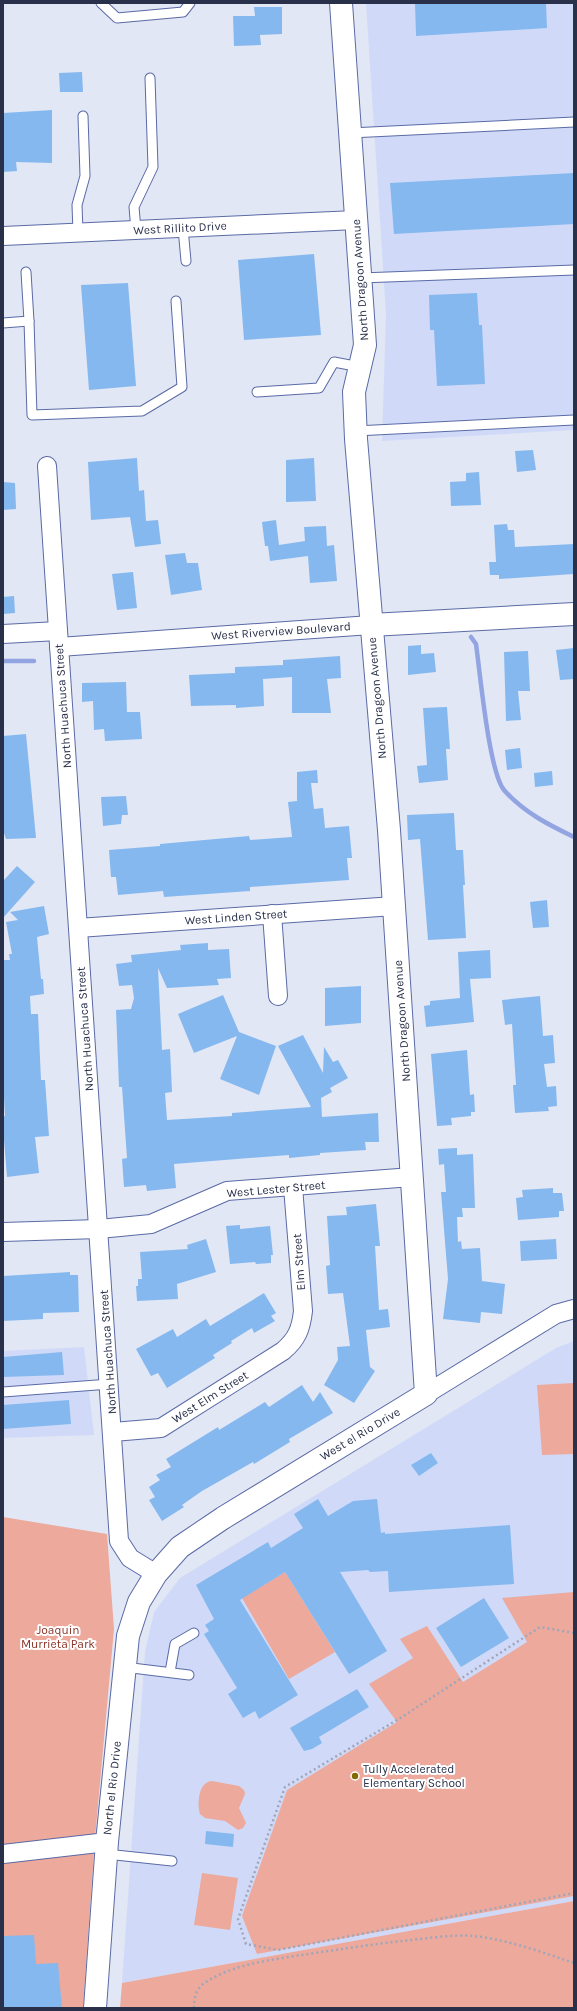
<svg xmlns="http://www.w3.org/2000/svg" width="577" height="2011" viewBox="0 0 577 2011" font-family="Karla,sans-serif">
	<style>
		.built { fill: #d0daf8 }
		.green { fill: #eca99c }
		.lines { fill: none; stroke-linecap: round; stroke-linejoin: round }
		.stream { stroke: #92a4e2; stroke-width: 4.5 }
		.building { fill: #85b8ef }
		.lane-casing { stroke: #5a6aa5; stroke-width: 11 }
		.street-casing { stroke: #5a6aa5; stroke-width: 20 }
		.secondary-casing { stroke: #5a6aa5; stroke-width: 24 }
		.path { stroke: #a0a6b8; stroke-width: 2.5; stroke-dasharray: 2 3; stroke-linecap: butt }
		.lane { stroke: #fff; stroke-width: 9 }
		.street { stroke: #fff; stroke-width: 18 }
		.secondary { stroke: #fff; stroke-width: 22 }
		.poi-dot { fill: #836902; stroke: #fff; stroke-width: 1.5 }
		.labels { text-anchor: middle; dominant-baseline: central; stroke-width: 4; stroke-linejoin: round; paint-order: stroke }
		.street-label { font-size: 12px; fill: #29304a; stroke: #fff }
		.park-label { font-size: 12px; fill: #8b3325; stroke: #fff }
		.poi-label { font-size: 12px; fill: #29304a; stroke: #fff; text-anchor: start }
	</style>
	<rect width="100%" height="100%" fill="#e2e7f5"/>
	<!-- built -->
	<g class="built">
		<path d="M366,3h208v427l-192,11 4,-127z"/>
		<path d="M574,1341v560l-452,82 23,-331 9,-40 26,-34 376,-230z"/>
		<path d="M84,1347l10,88 -91,3v-87z"/>
	</g>
	<!-- green -->
	<g class="green">
		<path d="M574,1383v71l-32,1 -5,-70z"/>
		<path d="M3,1517l104,17 7,95 -19,209 -12,170h-80z"/>
		<path d="M285,1572l50,80 -46,27 -47,-81z"/>
		<path d="M574,1592v304l-317,58 -15,-38 45,-126 110,-68 -28,-38 44,-26 -13,-19 27,-13 36,56 64,-40 -25,-44z"/>
		<path d="M212,1781l27,5 5,4 1,4 -6,14 7,15 -3,5 -5,2 -13,-9 -20,-3 -5,-4c-3,-10 -2,-32 12,-33z"/>
		<path d="M202,1873l36,5 -8,52 -36,-5z"/>
		<path d="M574,1901v107h-454l2,-25z"/>
	</g>
	<g class="lines">
		<!-- stream -->
		<g class="stream">
			<path d="M471,637l5,7c4,28 13,128 28,146 19,22 45,35 70,47"/>
			<path d="M3,661h31"/>
		</g>
	</g>
	<!-- building -->
	<g class="building">
		<path d="M415,3h131l1,25 -131,8z"/>
		<path d="M254,7h28v27l-22,1 1,10 -27,1 -1,-30h22z"/>
		<path d="M82,72l1,20h-23l-1,-19z"/>
		<path d="M52,110v53l-36,-1 1,9 -14,1v-59z"/>
		<path d="M574,173v51l-180,10 -4,-51z"/>
		<path d="M314,254l7,81 -77,5 -6,-80z"/>
		<path d="M128,283l8,103 -47,4 -8,-105z"/>
		<path d="M477,293l2,32h3l3,59 -48,2 -3,-56h-4l-1,-35z"/>
		<path d="M533,450l3,20 -19,2 -2,-21z"/>
		<path d="M137,458l2,33 5,-1 2,31 12,-1 3,24 -26,3 -5,-30 -39,3 -3,-58z"/>
		<path d="M314,458l2,43 -30,1v-42z"/>
		<path d="M479,472l2,33 -30,1 -1,-24 16,-1v-8z"/>
		<path d="M3,482l12,1 1,26 -13,1z"/>
		<path d="M276,520l3,25 26,-4 -1,-14 22,-1 1,20 7,-1 3,36 -27,2 -2,-27 -38,5 -2,-15h-3l-3,-24z"/>
		<path d="M507,524l1,6h6l1,17 59,-3v30l-75,5v-4h-9l-1,-13h7l-2,-37z"/>
		<path d="M185,553l2,10h11l4,27 -31,5 -6,-40z"/>
		<path d="M133,572l4,36 -20,2 -5,-36z"/>
		<path d="M14,596l1,17 -12,1v-17z"/>
		<path d="M421,645v9l13,-1 2,19 -28,3v-29z"/>
		<path d="M574,648v31l-14,1 -4,-30z"/>
		<path d="M528,651l2,40h-12l3,29 -15,1 -2,-69z"/>
		<path d="M340,656l1,22 -14,1 4,34h-39v-36l-29,2 1,27 -28,2v-3l-45,1 -2,-31 46,-2v-6l48,-2v-5z"/>
		<path d="M126,682l1,30h13l2,27 -37,2 -1,-12 -10,1 -1,-29 -11,1v-19z"/>
		<path d="M447,707l3,42h-4l2,31 -29,3 -2,-17 10,-1 -4,-57z"/>
		<path d="M26,734l10,104 -30,1 -3,-9v-94z"/>
		<path d="M520,748l2,20 -15,2 -2,-20z"/>
		<path d="M317,770l1,13h-7l3,26 9,-1 2,20 24,-2 3,32h-5l2,22 -99,7v4l-86,6 -1,-6 -45,4 -2,-18h-5l-2,-27 51,-4v-2l89,-8 1,4 42,-3 -4,-35 9,-1v-29z"/>
		<path d="M552,771l1,14 -18,2 -1,-14z"/>
		<path d="M126,796l2,19h-6l-1,9 -18,2 -2,-29z"/>
		<path d="M454,813l2,37h7l2,35h-2l3,53 -38,2 -8,-101 -12,1 -1,-25z"/>
		<path d="M17,866l18,16 -32,36v-37z"/>
		<path d="M547,900l2,27 -16,1 -3,-26z"/>
		<path d="M44,906l5,28 -12,3 4,42h2l1,15 -14,2 1,18h7l3,66h4l4,56 -14,1 4,36 -32,4 -4,-50v-10l2,-1 -2,-35v-121h7l-1,-6h3l-6,-32 12,-2 -8,-8z"/>
		<path d="M208,943v7l21,-1 2,29 -14,1 2,6 -52,3 -9,-20 4,82 8,-1 2,43 -7,1 2,27 65,-4v-3l79,-6 -33,-61 25,-11 20,38 1,-26 9,15 5,-2 10,18 -18,10 2,4 -11,6 1,19 56,-4 1,29h-14l1,8 -46,3v2l-31,3v-3l-115,9 2,24 -29,3 -1,-6 -22,2 -2,-28 5,-1 -5,-71h-3l-3,-77 15,-1 3,-11 -2,-13 -13,1 -3,-22 16,-2 -1,-7 50,-5 -1,-5z"/>
		<path d="M490,950l1,28 -21,1 4,43 -48,5 -2,-21 6,-1v-4l30,-3 -2,-46z"/>
		<path d="M361,986v37l-36,3v-38z"/>
		<path d="M223,995l16,37 37,14 -17,49 -39,-16 17,-43 -43,17 -16,-39z"/>
		<path d="M540,996l3,40 10,-1 2,28 -11,1 3,23 9,-1 1,20 -9,1 1,4 -34,2 -2,-28h3l-4,-61 -7,1 -3,-25z"/>
		<path d="M467,1050l3,45 4,-1 1,18h-4v4l-20,2 1,7 -15,1 -6,-72z"/>
		<path d="M457,1148v7l16,-1 2,54h-13l1,9h-6l1,25 3,-1 1,8 18,-1 2,33 23,3 -3,30 -21,-2 -1,11 -37,-4 5,-40 -7,-87h5l-2,-28 -5,1 -1,-16z"/>
		<path d="M553,1188v5h9l2,18h-5v6l-41,3 -2,-22 7,-1 -1,-7z"/>
		<path d="M376,1204l4,42h-5l4,64 9,-1 2,18 -24,3 4,37 5,4 -21,32 -30,-18 14,-25 -1,-13 13,-1 -7,-53 -15,1 -2,-28 4,-1 -3,-49 20,-1 -1,-8z"/>
		<path d="M240,1225v4l30,-3 3,29h-2v8l-15,1 -1,-2 -25,2 -4,-38z"/>
		<path d="M206,1239l10,33 -39,12 1,15 -41,2 -1,-15h2v-7h4l-2,-27 48,-3 -1,-4z"/>
		<path d="M556,1239l1,20 -36,2 -1,-20z"/>
		<path d="M70,1272v3h8l1,37 -36,1v6l-40,2v-45z"/>
		<path d="M264,1293l12,20 -5,3 4,5 -21,12 -2,-5 -21,13 1,2 -19,12 2,3 -48,30 -9,-15 -7,3 -15,-27 37,-20 4,8 29,-18 4,7z"/>
		<path d="M62,1352l2,23 -61,2v-20z"/>
		<path d="M302,1385l11,17 7,-10 13,21 -44,26 1,3 -36,22 -1,-2 -51,29 -20,14 2,2 -22,14 -13,-21 6,-3 -6,-10 11,-7 -4,-5 15,-8 -5,-8 52,-32 1,3 46,-28 4,5z"/>
		<path d="M69,1400l2,24 -68,5v-24z"/>
		<path d="M431,1453l7,10 -19,13 -8,-11z"/>
		<path d="M318,1499l10,17 25,-15 24,-2 4,34 4,-1v2l125,-9 4,59 -125,8 -1,-21 -18,1 -2,-2 -28,2 47,79 -38,23 -64,-102 -45,28 58,95 -39,24 -4,-8 -12,7 -15,-24 9,-6 -33,-54 5,-3 -4,-6 9,-6 -18,-34 72,-43 3,6 32,-20 -9,-14z"/>
		<path d="M484,1598l25,40 -48,29 -25,-39z"/>
		<path d="M357,1689l12,18 -50,30 3,6 -10,6 -8,2 -14,-23z"/>
		<path d="M206,1831l28,3 -1,13 -28,-3z"/>
		<path d="M34,1935l2,29 22,-1 4,45h-59v-72z"/>
	</g>
	<g class="lines">
		<!-- lane casing -->
		<g class="lane-casing">
			<g id="lane">
				<path d="M101,3l16,15 66,-6 7,-9"/>
				<path d="M350,133l224,-11"/>
				<path d="M183,228l3,33"/>
				<path d="M136,230l-2,-23 19,-40 -3,-89"/>
				<path d="M78,232l-1,-27 8,-29 -2,-60"/>
				<path d="M360,278l214,-8"/>
				<path d="M29,321l3,94 110,-4 40,-24 -6,-86"/>
				<path d="M3,323l26,-2 -3,-49"/>
				<path d="M257,392l62,-4 15,-26 26,5"/>
				<path d="M355,431l219,-11"/>
				<path d="M3,1392l107,-8"/>
				<path d="M124,1667l65,8"/>
				<path d="M170,1672l5,-28 19,-11"/>
				<path d="M106,1854l66,7"/>
			</g>
		</g>
		<!-- street casing -->
		<g class="street-casing">
			<g id="street">
				<path d="M3,236l353,-16"/>
				<path d="M47,466l72,1075 11,17 26,16"/>
				<path d="M3,634l55,-3"/>
				<path d="M59,647l312,-22"/>
				<path d="M272,914l6,82"/>
				<path d="M78,928l316,-22"/>
				<path d="M3,1232l96,-3 52,-5 76,-33 185,-14"/>
				<path d="M426,1394l130,-80 18,-5"/>
				<path d="M113,1432l48,-4 122,-77c14,-12 18,-22 20,-40l-10,-124"/>
				<path d="M3,1854l104,-12"/>
			</g>
		</g>
		<!-- secondary casing -->
		<g class="secondary-casing">
			<g id="secondary">
				<path d="M371,625l203,-11"/>
				<path d="M95,2008l12,-166 21,-206 11,-34 17,-28 24,-27 43,-29 203,-124 -37,-564 -33,-391 -2,-47 11,-47 -24,-342"/>
			</g>
		</g>
		<!-- path -->
		<g class="path">
			<path d="M574,1633l-34,-6 -138,90 -117,70 -47,132 8,25 32,6 296,-57"/>
			<path d="M194,2008c0,-11 2,-20 12,-26 28,-18 64,-22 96,-27 33,-5 66,-10 99,-14 24,-2 50,-7 73,-5 34,4 68,16 100,27"/>
		</g>
		<!-- lane -->
		<use href="#lane" class="lane"/>
		<!-- street -->
		<use href="#street" class="street"/>
		<!-- secondary -->
		<use href="#secondary" class="secondary"/>
	</g>
	<!-- markers -->
	<circle class="poi-dot" cx="355" cy="1776" r="4"/>
	<g class="labels">
		<!-- street labels -->
		<g class="street-label">
			<text transform="translate(180 228) rotate(-3)">West Rillito Drive</text>
			<text transform="translate(360 280) rotate(-94)">North Dragoon Avenue</text>
			<text transform="translate(281 631) rotate(-4)">West Riverview Boulevard</text>
			<text transform="translate(377 698) rotate(-95)">North Dragoon Avenue</text>
			<text transform="translate(63 706) rotate(-94)">North Huachuca Street</text>
			<text transform="translate(236 917) rotate(-4)">West Linden Street</text>
			<text transform="translate(402 1021) rotate(-94)">North Dragoon Avenue</text>
			<text transform="translate(85 1029) rotate(-94)">North Huachuca Street</text>
			<text transform="translate(276 1189) rotate(-5)">West Lester Street</text>
			<text transform="translate(299 1262) rotate(-94)">Elm Street</text>
			<text transform="translate(108 1352) rotate(-94)">North Huachuca Street</text>
			<text transform="translate(210 1397) rotate(-32)">West Elm Street</text>
			<text transform="translate(360 1434) rotate(-31)">West el Rio Drive</text>
			<text transform="translate(112 1788) rotate(-84)">North el Rio Drive</text>
		</g>
		<!-- park labels -->
		<g class="park-label">
			<text x="58" y="1630">Joaquin<tspan x="58" dy="14">Murrieta Park</tspan></text>
		</g>
		<!-- poi labels -->
		<g class="poi-label">
			<text x="363" y="1769">Tully Accelerated<tspan x="363" dy="14">Elementary School</tspan></text>
		</g>
	</g>
	<!-- border -->
	<rect width="577" height="2011" fill="none" stroke="#29304a" stroke-width="8"/>
</svg>
